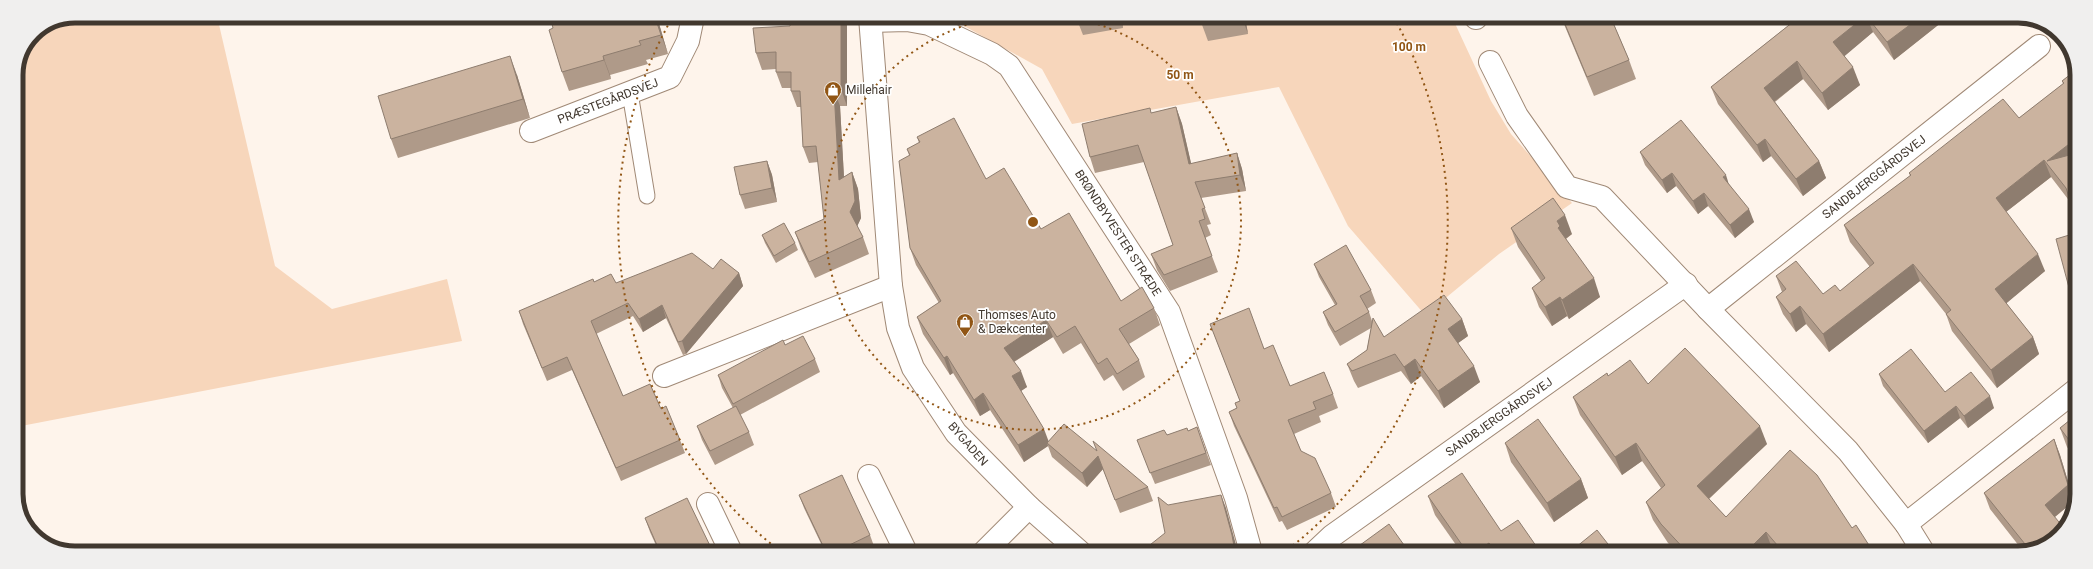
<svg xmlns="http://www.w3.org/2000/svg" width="2093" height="569" viewBox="0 0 2093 569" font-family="Roboto,sans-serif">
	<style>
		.green { fill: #f7d6bb }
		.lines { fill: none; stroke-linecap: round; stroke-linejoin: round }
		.lane-casing { stroke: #a08976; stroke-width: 17 }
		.street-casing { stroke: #a08976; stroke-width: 24 }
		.secondary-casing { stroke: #a08976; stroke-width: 24 }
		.lane { stroke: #fff; stroke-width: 15 }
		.street { stroke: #fff; stroke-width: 22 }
		.secondary { stroke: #fff; stroke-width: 22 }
		.wall { fill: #af9a89 }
		.shaded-wall { fill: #8e7d6f }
		.building { fill: #cbb39f; stroke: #8e7d6f }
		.ring { fill: none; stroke: #915615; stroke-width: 2; stroke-dasharray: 2 4 }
		.labels { text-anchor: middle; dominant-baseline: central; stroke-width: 3.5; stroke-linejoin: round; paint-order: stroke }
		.poi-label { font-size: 12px; fill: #41382f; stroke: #fff; text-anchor: start }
		.street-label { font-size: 12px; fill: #41382f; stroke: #fff }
		.rim { fill: none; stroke: #41382f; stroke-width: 5 }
		.centre { fill: #915615; stroke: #fff; stroke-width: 2 }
		.ring-label { font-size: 12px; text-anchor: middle; font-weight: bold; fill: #915615; stroke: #fff; stroke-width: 3.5; stroke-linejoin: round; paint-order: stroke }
	</style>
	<rect width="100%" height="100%" fill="#fef4eb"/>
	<!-- green -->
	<g class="green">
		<path d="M92,16h125l58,250 57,43 115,-30 15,62 -446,86v-352l16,-38z"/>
		<path d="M948,17h504l39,84 20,33 61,69 -73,51 -74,61 -77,-89 -69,-139 -207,37 -30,-55z"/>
	</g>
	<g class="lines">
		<!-- lane casing -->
		<g class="lane-casing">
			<path id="lane" d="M630,93l17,103"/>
		</g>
		<!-- street casing -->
		<g class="street-casing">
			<g id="street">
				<path d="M1476,17v1"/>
				<path d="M870,21l37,-1 22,4 63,30 17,12 160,246 67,186 15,54"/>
				<path d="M1490,62l27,54 50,71 35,10 106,112 140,142 58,73 18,29"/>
				<path d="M531,131l139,-54 18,-36 5,-24"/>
				<path d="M1708,309l331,-263"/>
				<path d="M664,376l227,-90"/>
				<path d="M869,476l37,76"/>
				<path d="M708,504l23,48"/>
				<path d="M1906,524l170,-134"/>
				<path d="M984,552l45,-45"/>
				<path d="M1315,552l17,-16 354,-252"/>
			</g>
		</g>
		<!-- secondary casing -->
		<g class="secondary-casing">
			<path id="secondary" d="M870,17l21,269 7,42 15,40 43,65 73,74 51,45"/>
		</g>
		<!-- lane -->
		<use href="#lane" class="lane"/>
		<!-- street -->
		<use href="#street" class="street"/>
		<!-- secondary -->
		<use href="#secondary" class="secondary"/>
	</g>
	<!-- wall -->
	<g class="wall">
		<path d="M657,17l11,37 -22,6 2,4 -38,11 1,4 -42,12 -7,-19z"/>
		<path d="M808,17h39v89h-7l4,71 8,-5 6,17 3,29 -4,8 6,11 6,17 -54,24 -14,-29 -6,-17 29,-13 -6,-57 -9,1 -6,-16 -2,-40h-4l-6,-16v-3h-9l-6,-16v-3l-14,1 -6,-17 34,-27 19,-7z"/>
		<path d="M1076,17h45l2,11 -40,7z"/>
		<path d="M1200,17h45l3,17 -40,7 -7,-19z"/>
		<path d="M1561,17l50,1 18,42 7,19 -42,17z"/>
		<path d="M1798,18h149l-53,42 -21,-28 -29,24 16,29 -32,25 -25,-31 -28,23 44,59 7,17 -23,18 -32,-40 -8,6 -45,-58 -7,-17z"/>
		<path d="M2076,70l-5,133 -20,-26 -45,35 39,59 -39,32 27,34 6,17 -42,34 -45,-57 -6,-17 -26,-33 -91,71 -23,-28 -10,8 -13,-18 -7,-17 6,-5 -6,-16 47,18 17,-3 30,-24 -20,-25 -6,-17 66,-49 -1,-3 110,-55 44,-34 -1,-3z"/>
		<path d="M517,75l13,43 -132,40 -7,-19z"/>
		<path d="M1176,107l6,17 9,40 46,-11 5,16 4,22 -45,7 10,26 -4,1 4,10 -6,3 13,34 -48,19 -13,-21 -6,-16 22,-9 -29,-83 -49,11 -5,-16 62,-44z"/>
		<path d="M917,137l69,42 55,50 80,72 33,7 6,17 -31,19 10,16 6,17 -22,14 -10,-16 -9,6 -23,-38 -18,11 -10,-17 -39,25 13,25 -6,4 27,51 48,9 52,36 5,14 -33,12 -17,-44 -16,18 -35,-30 -4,-11 -24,16 -34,-52 -10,6 -27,-43 -3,2 -27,-41 -6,-17 22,-14 -23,-38 -6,-17 -1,-93 -2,-6 12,-6z"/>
		<path d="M1640,152l89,32 25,38 -19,16 -27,-32 -10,8 -22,-28 -9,7 -22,-28z"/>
		<path d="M767,161l5,14 5,27 -32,7 -5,-14z"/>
		<path d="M1511,228l61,6 -6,5 34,58 -31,22 -2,-3 -15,10 -13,-19 -7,-19 9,-7 -23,-34z"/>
		<path d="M762,235l33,8 3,7 -22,13 -11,-20z"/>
		<path d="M1314,264l57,26 5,13 -9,6 2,3 3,9 12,16 78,-18 6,17 -10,7 22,39 -36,26 -23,-32 -10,8 -10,-13 -43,17 -4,-7 -7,-17 20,-14 4,-22 -31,18 -12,-21 -5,-13 12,-7 -16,-28z"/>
		<path d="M713,269l26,4 4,13 -57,68 -3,1 -17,-37 -23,14 -10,-16 -37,18 27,62 38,13 19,31 5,13 -64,28 -49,-111 -25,11 -24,-57 -4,-13 75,-29 22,1z"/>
		<path d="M1210,324l54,25 26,37 43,8 5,14 -19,8 2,6 -27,12 7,17 30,42 5,14 -49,23 -5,-9 -3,1 -45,-96 -5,-14 8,-4 -2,-5 5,-2z"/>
		<path d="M785,345l30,14 5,13 -80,43 9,17 5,13 -39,20 -13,-25 -5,-14 36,-18 -11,-20 -4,-13z"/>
		<path d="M1879,374l66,18 49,16 -26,20 -8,-10 -32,25 -45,-57z"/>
		<path d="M1608,376l40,8 119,60 -58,55 17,18 126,11 22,25h-99l-2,-2 -2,2h-93l-10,-10 -15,-23 -7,-18 15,-14 -19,-27 -20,14 -42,-60 -7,-18z"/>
		<path d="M2075,416v42l-8,-11 -7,-19z"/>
		<path d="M1197,427l14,38 -56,19 -18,-44 51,-9z"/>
		<path d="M2054,439l6,16 14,46 -19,16 -1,24 -31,10 -33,-42 -6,-16z"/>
		<path d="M1505,443l76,36 7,19 -34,24 -43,-60z"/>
		<path d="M799,495l71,40 5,14 -6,3h-44l-21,-44z"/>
		<path d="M1428,496l73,35 40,22 -80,-1 -26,-37z"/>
		<path d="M645,518l68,34h-54l-9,-20z"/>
	</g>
	<!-- shaded-wall -->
	<g class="shaded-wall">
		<path d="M655,17h2l11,37 -7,-19z"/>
		<path d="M841,17h6v89l-6,-17z"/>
		<path d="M1119,17h2l2,11z"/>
		<path d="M1242,17h3l3,17z"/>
		<path d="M1863,18h4l6,14 -33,28 -7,-18z"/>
		<path d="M1919,18h28l-53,42 -7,-18z"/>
		<path d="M510,56l7,19 13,43 -7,-19z"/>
		<path d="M603,56l7,19 1,4 -7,-19z"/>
		<path d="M1797,61l6,18 -33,26 -6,-17z"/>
		<path d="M1853,67l7,18 -32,25 -6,-17z"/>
		<path d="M834,90l6,16 5,90 -6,-16z"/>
		<path d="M1176,107l6,17 13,56 -6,-16z"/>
		<path d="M2077,138l-1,22 -29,1z"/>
		<path d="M1765,139l6,17 -8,6 -6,-17z"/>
		<path d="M1237,153l5,16 4,22 -6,-16z"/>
		<path d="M2044,160l7,17 -49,38 -6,-17z"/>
		<path d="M767,161l5,14 5,27 -5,-14z"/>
		<path d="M1819,161l7,17 -23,18 -7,-17z"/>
		<path d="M852,172l6,17 3,29 -5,11 -6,-17z"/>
		<path d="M1672,173l4,13 -9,7 -5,-13z"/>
		<path d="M1726,175l4,13 -7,-11z"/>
		<path d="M1704,193l4,13 -10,8 -5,-13z"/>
		<path d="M1749,209l5,13 -19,16 -5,-13z"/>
		<path d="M1565,215l7,19 -7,5 -7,-11 -1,-7z"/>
		<path d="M2038,254l7,17 -43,36 -7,-18z"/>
		<path d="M1913,264l7,17 -91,71 -6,-18z"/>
		<path d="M739,273l4,13 -57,68 -4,-13z"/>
		<path d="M1594,278l6,19 -31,22 -7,-19z"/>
		<path d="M1560,297l7,19 -15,10 -7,-19z"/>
		<path d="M662,305l4,13 -23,14 -4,-13z"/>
		<path d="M1800,306l6,18 -10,8 -6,-18z"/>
		<path d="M1462,319l6,17 -14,10 -6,-17z"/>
		<path d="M1046,320l7,17 -43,27 -6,-16z"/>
		<path d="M2033,337l6,17 -42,34 -6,-18z"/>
		<path d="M947,356l6,17 -3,2 -6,-17z"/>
		<path d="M1415,359l6,17 -10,8 -7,-17z"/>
		<path d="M1474,366l6,16 -36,26 -6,-17z"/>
		<path d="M1021,371l6,16 -9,6 -6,-17z"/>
		<path d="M983,393l7,17 -10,6 -6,-16z"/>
		<path d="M1990,396l4,12 -26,20 -4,-12z"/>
		<path d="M1956,406l4,12 -32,25 -4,-12z"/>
		<path d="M1760,426l7,18 -64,60 -6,-18z"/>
		<path d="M1044,429l6,16 -3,-2 1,3 -24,16 -6,-17z"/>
		<path d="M2054,439l6,16 14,46 -23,19 -6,-15z"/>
		<path d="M1636,443l6,18 -20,14 -7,-18z"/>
		<path d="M1098,456l5,13 -16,18 -5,-14z"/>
		<path d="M1581,479l7,19 -34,24 -7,-19z"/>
		<path d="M1221,495l5,13 12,44h-3z"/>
		<path d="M1766,532l7,19 -2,2h-26z"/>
		<path d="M1489,543l4,9h-18z"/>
		<path d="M1699,547l2,6h-8z"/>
	</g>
	<!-- building -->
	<g class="building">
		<path d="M550,16l105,1 6,18 -22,6 2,4 -38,11 1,4 -42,12 -13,-42 4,-2z"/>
		<path d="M808,17h33v72l-7,1 5,90 13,-8 3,29 -5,11 13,25 -54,25 -14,-30 29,-13 -8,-73 -13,1 -3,-56h-9v-19h-15v-20l-20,1 -3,-25 37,-2 1,-7h18z"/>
		<path d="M1200,17h27l-26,5z"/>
		<path d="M1562,17l49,1 18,42 -42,17z"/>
		<path d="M1798,18h65l-30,24 20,25 -31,26 -25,-32 -33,27 55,73 -23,18 -31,-40 -8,6 -46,-58z"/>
		<path d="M1868,18h51l-32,24z"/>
		<path d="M510,56l13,43 -132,40 -13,-43z"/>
		<path d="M2076,70l1,1v67l-30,23 30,-8 -1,67 -10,-32 -22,-28 -48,38 42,56 -43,35 38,48 -42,33 -45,-56 5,-4 -38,-46 -90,70 -23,-28 -10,8 -14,-17 10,-8 -10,-13 20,-15 27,33 12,-9 5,6 34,-28 -30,-38 67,-50 -2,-2 94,-74 16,19 45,-35 -2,-2z"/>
		<path d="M1176,107l13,57 48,-11 3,22 -45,7 10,26 -3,1 3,10 -6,2 13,35 -48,19 -13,-21 22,-9 -35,-100 -48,12 -8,-33 68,-16 1,5z"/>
		<path d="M954,118l32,61 18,-11 37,61 28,-16 52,88 21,-14 12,21 -35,21 20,31 -22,14 -10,-16 -9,6 -23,-38 -18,11 -11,-17 -42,28 17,23 -9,5 32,53 -26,16 -35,-52 -9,7 -27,-44 -3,2 -27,-41 24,-16 -31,-53 -11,-87 11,-6 -3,-6 13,-7 -3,-5z"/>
		<path d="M1681,120l45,55 -3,2 26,32 -19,16 -26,-32 -11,8 -21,-28 -10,7 -22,-28z"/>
		<path d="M767,161l5,27 -32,7 -6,-28z"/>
		<path d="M1553,198l12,17 -8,6 3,5 -2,2 36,50 -32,22 -2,-3 -15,10 -13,-19 13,-10 -34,-50z"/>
		<path d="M784,223l11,20 -21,13 -12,-21z"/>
		<path d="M2076,233v76l-1,1 -19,-71z"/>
		<path d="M1346,245l25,45 -11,6 9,16 -34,20 -12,-20 14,-8 -23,-40z"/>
		<path d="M692,253l21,16 8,-10 18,14 -57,68 -4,1 -16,-37 -23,14 -11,-16 -37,18 32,75 27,-12 11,25 5,-3 14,34 -64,28 -49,-111 -25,11 -23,-57 74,-32 1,3 17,-8 5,9z"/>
		<path d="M1444,295l18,24 -14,10 26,37 -36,25 -23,-32 -11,8 -9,-13 -43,17 -5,-7 20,-14 6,-32 11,19z"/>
		<path d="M1249,308l15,41 9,-4 17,41 34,-14 9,22 -20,8 3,7 -28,11 13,31 14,7 16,35 -49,24 -5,-10 -3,1 -45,-96 8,-4 -2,-5 5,-2 -30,-77z"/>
		<path d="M803,336l12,23 -82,45 -15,-29 65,-35 2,5z"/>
		<path d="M1685,348l75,78 -63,60 29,31 64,-67 27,25 35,53 4,-3 18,28h-90l-18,-21 -21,21h-41l-5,-6 -6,6h-5l-27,-29 -15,-22 19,-17 -29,-42 -21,14 -42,-60 34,-24 1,3 22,-16 18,24z"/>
		<path d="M1911,349l34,43 26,-20 19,24 -26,20 -8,-10 -32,25 -45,-57z"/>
		<path d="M736,406l13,26 -39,19 -13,-25z"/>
		<path d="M2075,416v32l-15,-20z"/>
		<path d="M1538,419l43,60 -34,24 -42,-60z"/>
		<path d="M1064,424l33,27 -4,-10 55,46 -33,13 -17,-44 -16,17 -35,-30z"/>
		<path d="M1197,427l9,26 -56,20 -13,-33 27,-10 3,5 20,-7 1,3z"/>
		<path d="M2054,439l14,46 -23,20 18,22 -9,14 -25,8 -45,-56z"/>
		<path d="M1462,473l39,58 17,-11 23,33 -45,-1 -7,-9 -14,9h-8l-39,-56z"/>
		<path d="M842,475l28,60 -35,17h-9l-27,-57z"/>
		<path d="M1221,495l11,40 3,17h-94l24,-19 -7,-36 10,8z"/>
		<path d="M687,498l26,54h-53l-15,-34z"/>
		<path d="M1389,524l20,28h-50l-3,-4z"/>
		<path d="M1597,530l18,23h-45v-1z"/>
	</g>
	<!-- distance rings -->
	<g class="ring">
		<path d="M1069 17A208 208 0 1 1 997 17"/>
		<path d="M780 551A415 415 0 0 1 672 18M1394 18A415 415 0 0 1 1286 551"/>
	</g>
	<!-- icons -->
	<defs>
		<g id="shop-pin" transform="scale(0.9)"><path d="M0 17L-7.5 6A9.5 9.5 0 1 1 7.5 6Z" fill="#915615" stroke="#fff"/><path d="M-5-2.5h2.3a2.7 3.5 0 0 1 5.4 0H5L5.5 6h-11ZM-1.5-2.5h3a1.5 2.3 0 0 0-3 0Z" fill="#fff"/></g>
	</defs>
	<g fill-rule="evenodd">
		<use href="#shop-pin" x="833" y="90"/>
		<use href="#shop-pin" x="965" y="322"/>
	</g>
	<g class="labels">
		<!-- poi labels -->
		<g class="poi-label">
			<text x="846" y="90">Millehair</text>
			<text x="978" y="315">Thomses Auto<tspan x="978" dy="14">&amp; Dækcenter</tspan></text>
		</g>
		<!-- street labels -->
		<g class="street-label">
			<text transform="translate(608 101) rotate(-21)">PRÆSTEGÅRDSVEJ</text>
			<text transform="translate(1874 177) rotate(-38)">SANDBJERGGÅRDSVEJ</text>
			<text transform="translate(1118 233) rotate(57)">BRØNDBYVESTER STRÆDE</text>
			<text transform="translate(1499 417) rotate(-35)">SANDBJERGGÅRDSVEJ</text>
			<text transform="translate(968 444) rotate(49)">BYGADEN</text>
		</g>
	</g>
	<!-- crop -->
	<path d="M0 0H2093V569H0ZM75 23H2018A52 52 0 0 1 2070 75V494A52 52 0 0 1 2018 546H75A52 52 0 0 1 23 494V75A52 52 0 0 1 75 23Z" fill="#f0efee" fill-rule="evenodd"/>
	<path class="rim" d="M75 23H2018A52 52 0 0 1 2070 75V494A52 52 0 0 1 2018 546H75A52 52 0 0 1 23 494V75A52 52 0 0 1 75 23Z"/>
	<circle cx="1033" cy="222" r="6" class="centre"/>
	<g class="ring-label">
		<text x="1409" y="51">100 m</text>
		<text x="1180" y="79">50 m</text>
	</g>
</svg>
